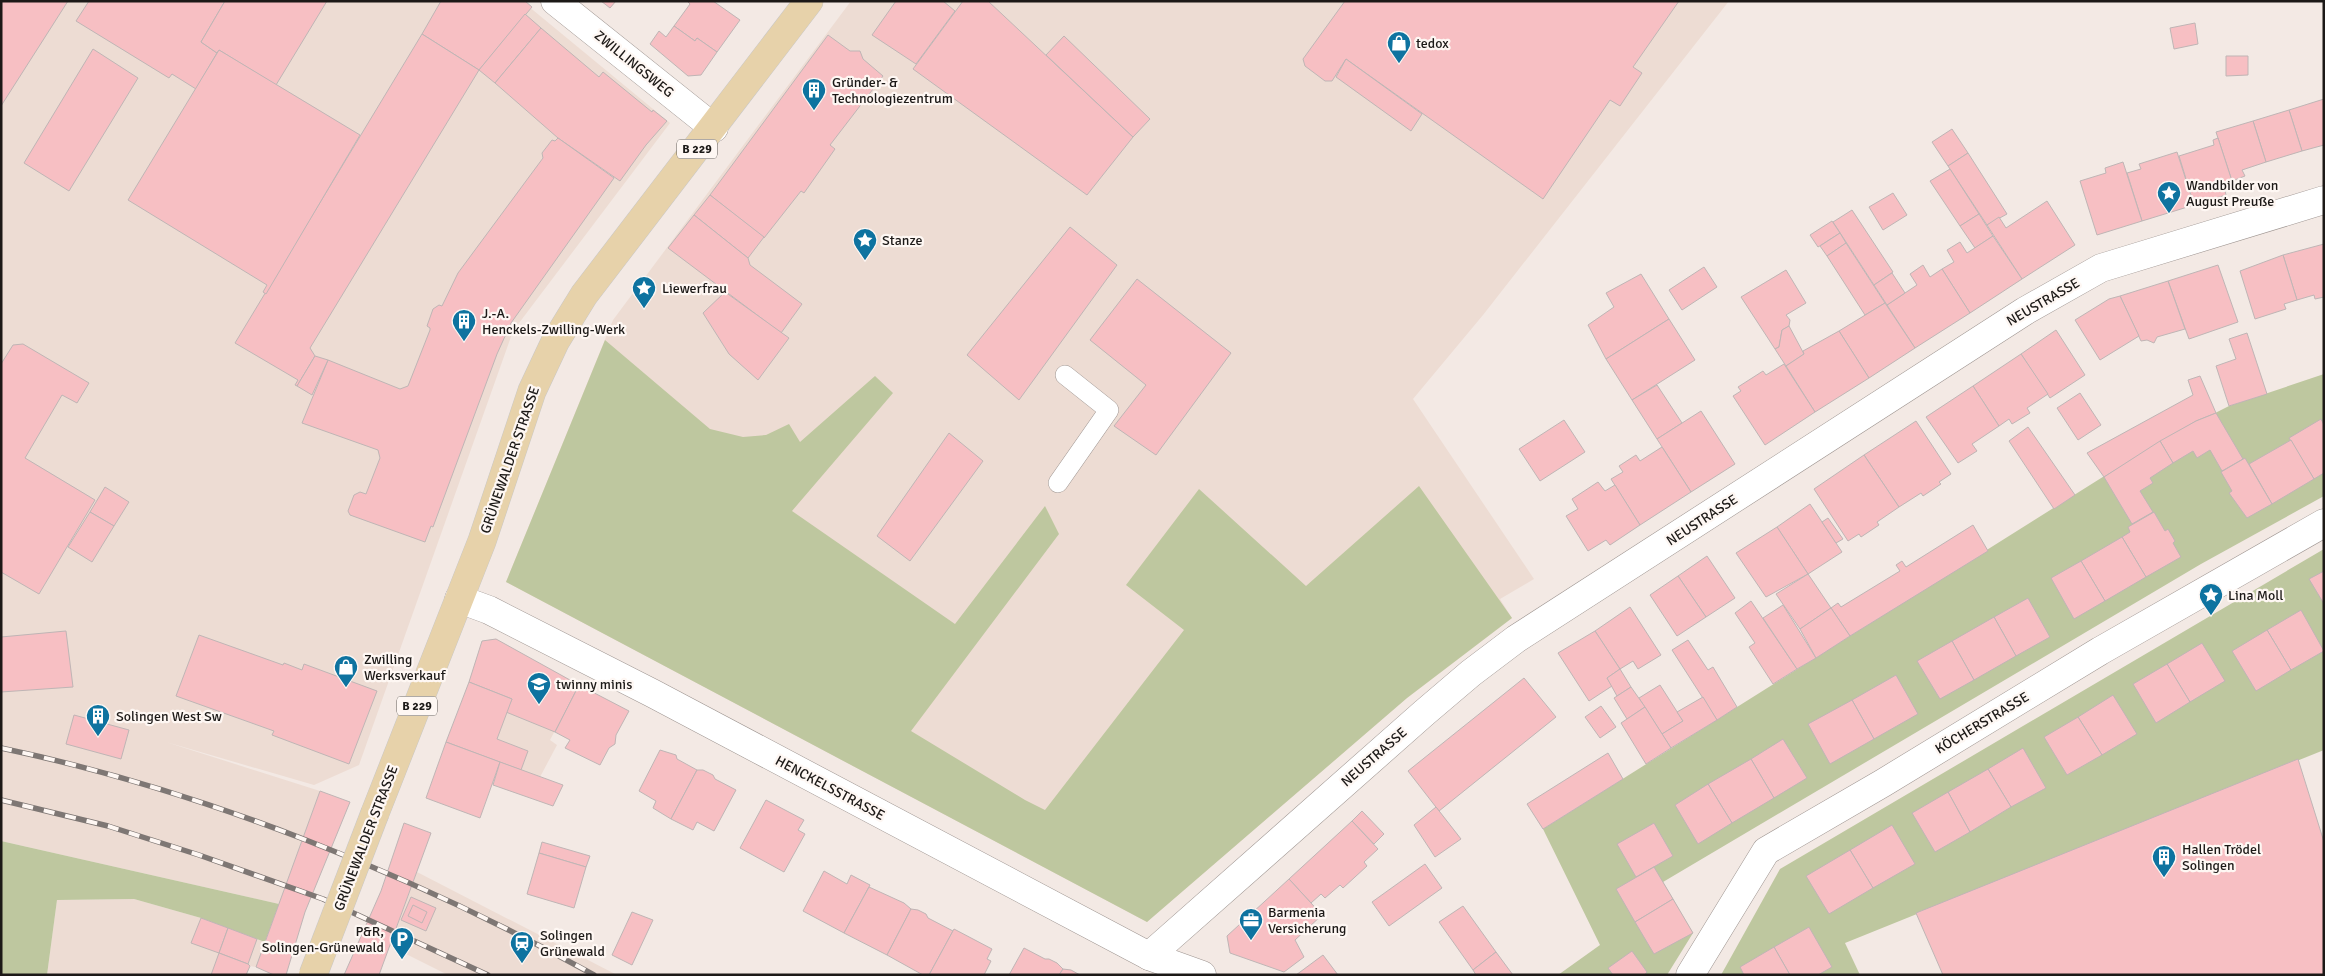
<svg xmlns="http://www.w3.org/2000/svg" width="2325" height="976" viewBox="0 0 2325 976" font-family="Signika,sans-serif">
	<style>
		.built { fill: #eddcd3 }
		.green { fill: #bec79f }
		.building { fill: #f7bfc3; stroke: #bfb5b5 }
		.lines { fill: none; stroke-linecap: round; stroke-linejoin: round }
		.service-casing { stroke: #9e9591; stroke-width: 20 }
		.minor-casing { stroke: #9e9591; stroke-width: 29 }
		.primary-casing { stroke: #c9c8c7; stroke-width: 29 }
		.service { stroke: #fff; stroke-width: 19 }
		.minor { stroke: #fff; stroke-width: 28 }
		.primary { stroke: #e7d2aa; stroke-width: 28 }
		.rail-casing { stroke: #7e7774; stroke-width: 5.5 }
		.rail { stroke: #fef7f3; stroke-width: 4; stroke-dasharray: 11; stroke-linecap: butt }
		.primary-bridge-casing { stroke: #c9c8c7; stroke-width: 29; stroke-linecap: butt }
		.primary-bridge { stroke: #e7d2aa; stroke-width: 28 }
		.labels { text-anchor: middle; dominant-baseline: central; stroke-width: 4.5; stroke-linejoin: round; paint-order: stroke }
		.shield { fill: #fef7f3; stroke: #605c59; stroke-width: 1 }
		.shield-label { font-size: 12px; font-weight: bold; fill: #1c1917 }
		.poi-label { font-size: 14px; fill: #1c1917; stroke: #fef7f3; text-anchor: start }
		.street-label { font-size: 14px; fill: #1c1917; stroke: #fef7f3 }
	</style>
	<rect width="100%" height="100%" fill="#f3e9e4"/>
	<!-- built -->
	<g class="built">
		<path d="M1,1h521l148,122 -157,208 -154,434 -45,20 -148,-43 154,49 -41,113 -278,-63z"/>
		<path d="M851,1h878l-246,314 -70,84 121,180 -34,20 12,19 -105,80 -260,224 -641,-340 107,-262z"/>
		<path d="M496,639l83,46 -29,55 7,5 -17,32 -19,-7 7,-19 -31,-12 -28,-57 13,-41z"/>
		<path d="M417,872l200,103h-169l-58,-29z"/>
		<path d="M134,899l67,19 64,24 -9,25 -6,-1 -4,9h-199l10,-75z"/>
	</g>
	<!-- green -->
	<g class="green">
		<path d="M605,340l105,89 33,8 23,-2 23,-11 11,18 75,-66 18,17 -101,118 163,113 90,-118 14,28 -148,197 114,69 20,10 139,-180 -58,-45 73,-96 107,97 113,-100 93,132 -105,80 -260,224 -641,-340z"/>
		<path d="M2324,374v122l-123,68 -538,318 30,51 -26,42h-109l42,-30 -57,-116 617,-388 69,-35z"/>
		<path d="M2324,549v201l-479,193 15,32h-139l59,-106z"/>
		<path d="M1,841l278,63 -14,38 -64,-24 -67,-19 -77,1 -10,75h-46z"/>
	</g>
	<!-- building -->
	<g class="building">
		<path d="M1,1h67l-67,105z"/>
		<path d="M89,1h136l-24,41 16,11 -21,36 -24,-15 -3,4 -93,-57z"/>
		<path d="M225,1h102l-51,84 -57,-35 -2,3 -16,-11z"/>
		<path d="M441,1h84l7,6 -53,63 -57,-36z"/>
		<path d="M601,1h15l-6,7z"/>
		<path d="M687,1h26l27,19 -23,32 -20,-14 -2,3 -21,-15 16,-22z"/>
		<path d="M896,1h47l12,10 -39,53 -44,-29z"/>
		<path d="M963,1h25l145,136 -46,58 -174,-126z"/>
		<path d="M1345,1h334l-46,66 9,6 -22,33 -10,-6 -67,99 -197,-140 -14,22h-7l-20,-15 -2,-7z"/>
		<path d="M525,14l16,14 -46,55 -16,-13z"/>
		<path d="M2195,23l3,21 -24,5 -4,-21z"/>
		<path d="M674,26l21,15 2,-3 20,14 -16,23 -13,1 -38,-32 9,-13 7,6z"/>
		<path d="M541,28l58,49 4,-5 49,40 1,-2 14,11 -21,24 -26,36 -62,-43 -63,-55z"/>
		<path d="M422,34l57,36 -169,278 5,8 -18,30 -2,-1 3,-5 -63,-37z"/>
		<path d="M828,35l22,16h10l3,8 20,17 -53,69 5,4 -31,44 -3,-2 -37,47 -54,-43z"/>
		<path d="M1064,36l86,83 -17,18 -87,-82z"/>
		<path d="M93,49l45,29 -69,113 -45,-28z"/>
		<path d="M219,50l141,85 -94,159 -3,-2 4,-7 -139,-85z"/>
		<path d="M2226,56h22v19l-22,1z"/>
		<path d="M1346,59l76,55 -11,17 -75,-54z"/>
		<path d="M2324,99v46l-22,6 -13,-41z"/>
		<path d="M2289,110l13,41 -36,11 -13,-41z"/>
		<path d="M2253,121l13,41 -24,8 3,6 -13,5 -16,-49z"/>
		<path d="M1952,129l16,24 -20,13 -16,-24z"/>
		<path d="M558,138l56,40 -103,145 -14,31 -64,173 -2,-1 -6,16 -75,-27 -2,-4 6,-16 6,-3 6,2 14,-36 -2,-8 -76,-27 26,-63 72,29 8,-3 22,-56v-2l-3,-2 6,-17 6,-4 3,1 16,-33 85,-115 -1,-5 10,-13 3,1z"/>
		<path d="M2218,138l14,43 -9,2 3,12 -32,10 -15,-49 35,-11 -1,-5z"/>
		<path d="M2177,152l17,53 -52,16 -15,-48 14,-4 -2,-5z"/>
		<path d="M1968,153l39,61 -20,11 -39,-59z"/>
		<path d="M2123,162l19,59 -45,14 -17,-54 26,-8 -1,-5z"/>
		<path d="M1950,169l29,45 -19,12 -30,-45z"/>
		<path d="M1893,193l14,22 -24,15 -14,-23z"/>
		<path d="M710,195l54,42 -16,21 -54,-43z"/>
		<path d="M2047,201l28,44 -53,34 -35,-54 12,-8 7,11z"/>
		<path d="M1852,210l41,62 -19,13 -41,-63z"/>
		<path d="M1979,214l14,22 -18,12 -15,-22z"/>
		<path d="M694,215l54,43 2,7 52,39 -21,29 -113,-85z"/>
		<path d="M1832,221l8,12 -22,14 -8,-12z"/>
		<path d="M1070,227l47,38 -98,135 -52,-45z"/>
		<path d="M1840,233l6,10 -19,13 -7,-10z"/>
		<path d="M1993,236l29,43 -52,34 -28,-44 12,-7 -7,-12 13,-8 7,11z"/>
		<path d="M1846,243l39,60 -20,12 -38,-59z"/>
		<path d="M2324,244v53l-9,2 -1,-4 -17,5 -14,-45z"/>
		<path d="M2283,255l14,45 -13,4 2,5 -31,10 -15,-48z"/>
		<path d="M1923,265l7,12 12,-8 28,44 -55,35 -28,-43 30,-20 -7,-11z"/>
		<path d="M2218,265l20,57 -49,17 -21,-58z"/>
		<path d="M1704,267l13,20 -35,23 -13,-20z"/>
		<path d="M1786,270l20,33 -20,12 4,5 -1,6 -7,4 -3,17 -4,2 -34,-52z"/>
		<path d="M1892,273l13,20 -18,12 -13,-20z"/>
		<path d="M1641,274l28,45 -63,40 -18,-34 26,-18 -8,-14z"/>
		<path d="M1137,279l94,74 -75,102 -42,-29 32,-41 -56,-45z"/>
		<path d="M2168,281l17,48 -28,8 -3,6 -7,-3 -6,1 -21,-45z"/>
		<path d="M725,292l64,46 -31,42 -29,-26 -26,-41z"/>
		<path d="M2120,296l19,40 -39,24 -25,-40 34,-21z"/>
		<path d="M1885,303l30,45 -46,30 -30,-47z"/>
		<path d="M1669,319l26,41 -63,40 -26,-41z"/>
		<path d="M1789,326l15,28 -18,12 -11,-17 4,-2 3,-17z"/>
		<path d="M2056,330l29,45 -35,23 -29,-44z"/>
		<path d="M1839,331l30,47 -54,34 -29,-46 18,-12 -1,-3z"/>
		<path d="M2247,333l20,61 -38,12 -13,-40 20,-7 -7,-20z"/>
		<path d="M23,344l66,39 -12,20 -15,-8 -37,63 70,42 -56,94 -38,-22v-208l12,-19z"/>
		<path d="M2021,354l27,40 -21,14 3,5 -18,11 -3,-5 -10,7 -26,-40z"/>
		<path d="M315,356l13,4 -16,35 -15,-9z"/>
		<path d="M1784,364l31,48 -50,33 -32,-49 8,-5 -3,-4 25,-16 3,4z"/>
		<path d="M2200,376l16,37 -20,8 -92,56 -17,-24 106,-58 -5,-15z"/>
		<path d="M1657,385l25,38 -25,16 -25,-39z"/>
		<path d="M1973,386l26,40 -27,18 5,7 -19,12 -32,-46z"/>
		<path d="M2080,393l21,32 -23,15 -21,-32z"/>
		<path d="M1701,411l34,53 -44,28 -34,-53z"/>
		<path d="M2216,413l27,46 -21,12 -12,-21 -13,8 -4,-7 -20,12 -13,-22 36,-20z"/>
		<path d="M2321,419l3,6v48l-10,6 -25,-41z"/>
		<path d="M1564,420l21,32 -45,29 -21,-32z"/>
		<path d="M1916,421l35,53 -12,8 2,2 -18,12 -2,-3 -22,14 -35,-52z"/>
		<path d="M2028,427l47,68 -21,14 -45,-68z"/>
		<path d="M949,433l34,28 -73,100 -33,-25z"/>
		<path d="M2291,440l23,39 -42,25 -23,-40z"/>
		<path d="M2160,441l13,22 -23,15 3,5 -13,8 13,21 -21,12 -28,-47z"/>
		<path d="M1662,447l29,45 -51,33 -29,-46 12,-7 -4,-6 17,-11 4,6z"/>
		<path d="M1864,455l35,52 -22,15 2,3 -18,12 -2,-3 -11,7 -34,-52z"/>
		<path d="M2245,458l27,46 -25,14 -18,-25 3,-2 -11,-19z"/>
		<path d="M1598,482l7,9 10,-6 25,40 -30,20 -4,-5 -18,11 -22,-35 12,-7 -6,-10z"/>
		<path d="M105,487l24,15 -15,24 -24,-14z"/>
		<path d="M1810,504l32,48 -34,22 -31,-47z"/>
		<path d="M90,512l24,14 -22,36 -24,-15z"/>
		<path d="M2154,512l11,19 3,-2 7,12 -2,2 8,14 -35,20 -24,-40 8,-5 -2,-5z"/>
		<path d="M1828,518l15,21 -7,4 -14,-21z"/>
		<path d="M1973,525l15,26 -138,85 -19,-28 7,-5 3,4 59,-36 -4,-6 6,-4 4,6z"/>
		<path d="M1777,527l31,47 -42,23 -30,-44z"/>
		<path d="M2122,537l24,40 -41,24 -24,-40z"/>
		<path d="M1707,556l28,42 -29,19 -28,-41z"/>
		<path d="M2081,561l24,40 -31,18 -23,-41z"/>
		<path d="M2324,571v33l-15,-25z"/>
		<path d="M1808,574l23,34 -31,21 -24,-35z"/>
		<path d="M1678,576l28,41 -29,19 -27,-41z"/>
		<path d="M2028,598l22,39 -34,19 -22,-39z"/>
		<path d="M1751,601l46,68 -24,15 -24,-37 6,-4 -20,-30z"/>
		<path d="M1783,605l33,53 -19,11 -34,-51z"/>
		<path d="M1630,607l31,48 -23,14 -5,-8 -13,8 -25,-38z"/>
		<path d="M1831,608l19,28 -34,22 -16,-29z"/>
		<path d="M2301,610l23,41 -33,19 -24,-40z"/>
		<path d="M1994,617l22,39 -42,24 -22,-39z"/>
		<path d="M2267,630l24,40 -35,21 -24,-40z"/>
		<path d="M66,631l7,56 -72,5v-55z"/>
		<path d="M1595,631l25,38 -13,9 5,8 -23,15 -31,-48z"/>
		<path d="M199,635l84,30 1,-2 18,7 2,-6 73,27 -28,73 -77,-29 2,-4 -98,-35z"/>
		<path d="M496,639l83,46 -24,47 -49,-20 6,-13 -43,-17 13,-41z"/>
		<path d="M1688,640l20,30 5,-3 24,40 -20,13 -45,-70z"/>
		<path d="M1952,641l22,39 -34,19 -23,-38z"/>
		<path d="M2202,643l23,38 -35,21 -23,-38z"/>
		<path d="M2167,664l23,38 -34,21 -23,-39z"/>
		<path d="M1620,669l11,18 -14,9 -10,-18z"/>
		<path d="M1896,675l22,39 -44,25 -22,-39z"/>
		<path d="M1524,678l32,39 -117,94 -31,-40z"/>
		<path d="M469,682l43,17 -15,40 31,12 -7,19 -75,-28z"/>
		<path d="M579,685l50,26 -13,24 -1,9 -6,4 -9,17 -35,-17 5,-8 -15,-8z"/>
		<path d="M1660,685l23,36 -21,13 -23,-36z"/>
		<path d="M1631,687l14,20 -18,12 -13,-21z"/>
		<path d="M2113,695l24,39 -35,21 -24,-38z"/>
		<path d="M1703,697l14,23 -46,28 -9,-14 21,-13 -6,-9z"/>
		<path d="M1852,700l22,39 -44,25 -22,-40z"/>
		<path d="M1601,706l15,21 -16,11 -15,-21z"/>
		<path d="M1645,707l26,41 -25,16 -25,-41z"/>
		<path d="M74,715l55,15 -8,29 -55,-15z"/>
		<path d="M2078,717l24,38 -35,20 -23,-38z"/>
		<path d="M1783,739l24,39 -33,20 -23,-39z"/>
		<path d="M446,742l54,20 -20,56 -54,-20z"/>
		<path d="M2023,748l23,40 -35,19 -23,-38z"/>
		<path d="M660,750l16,5 1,4 20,11 -26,49 -18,-11 3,-7 -17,-10z"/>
		<path d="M1608,753l15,26 -80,50 -16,-25z"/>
		<path d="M1751,759l23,39 -42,25 -24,-39z"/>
		<path d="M2298,759l26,83v133h-381l-27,-62z"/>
		<path d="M500,762l63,23 -10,21 -60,-21z"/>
		<path d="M1988,769l23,38 -41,25 -22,-40z"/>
		<path d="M697,770h6l10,5 2,4 21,11 -22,41 -17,-9 -4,8 -22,-11z"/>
		<path d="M1708,784l24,39 -34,21 -23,-39z"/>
		<path d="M320,791l30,11 -45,110 -19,63h-12l-18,-8z"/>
		<path d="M1948,792l22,40 -35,20 -23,-39z"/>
		<path d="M766,800l38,20 -6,10 7,4 -21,38 -44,-24z"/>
		<path d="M1436,807l25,32 -26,18 -21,-32z"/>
		<path d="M1362,811l22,23 -10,10 -22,-23z"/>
		<path d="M1352,821l26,28 -14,13 3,4 -24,22 -3,-3 -15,13 -4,-4 -10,9 -22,-24z"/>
		<path d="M404,823l27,10 -52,142h-35l37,-84z"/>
		<path d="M1654,823l19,33 -37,21 -19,-33z"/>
		<path d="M1892,825l23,39 -42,24 -23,-38z"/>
		<path d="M542,842l48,14 -4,11 -47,-14z"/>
		<path d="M1850,850l23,38 -44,26 -23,-38z"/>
		<path d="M539,853l47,14 -12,41 -47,-14z"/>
		<path d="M1425,864l17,24 -53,38 -17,-24z"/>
		<path d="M1654,867l19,32 -38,23 -19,-33z"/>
		<path d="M824,871l23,13 4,-9 19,10 -26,48 -41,-22z"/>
		<path d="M1289,879l33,36 -27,25 9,17 -20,15 -54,-19 -3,-17z"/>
		<path d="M869,887l35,16 7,6 -24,46 -43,-22z"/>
		<path d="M411,897l25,11 -10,23 -25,-11z"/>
		<path d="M1673,899l20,34 -39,21 -19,-32z"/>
		<path d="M413,905l14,7 -5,11 -14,-7z"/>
		<path d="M1463,906l33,46 -23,18 -34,-48z"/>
		<path d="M911,909l7,1 8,4 2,4 25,13 -24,44h-6l-36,-20z"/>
		<path d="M632,912l21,8 -21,45 -20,-10z"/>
		<path d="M201,918l27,10 -9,25 -28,-10z"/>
		<path d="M1809,927l23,40 -14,8h-28l-16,-28z"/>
		<path d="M228,928l29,11 -9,25 -29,-11z"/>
		<path d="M954,929l38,20 -5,10 4,2 -7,14h-55z"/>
		<path d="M1774,947l16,28h-46l-4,-8z"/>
		<path d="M1024,948l21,11h4l8,4 6,6 -4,6h-50z"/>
		<path d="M1632,951l15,21 -3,3h-31l-5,-7z"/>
		<path d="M1496,952l17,23h-37l-3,-5z"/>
		<path d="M219,953l29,11 2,2 -4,9h-35z"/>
		<path d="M1323,955l15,20h-42z"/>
		<path d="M1063,969l8,1 9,5h-21z"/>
	</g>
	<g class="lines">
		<!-- service casing -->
		<g class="service-casing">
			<path id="service" d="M1058,483l51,-73 -44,-35"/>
		</g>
		<!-- minor casing -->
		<g class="minor-casing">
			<g id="minor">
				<path d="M555,1l159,127"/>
				<path d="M459,599l30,11 163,83 497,263 53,19"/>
				<path d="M1149,956l275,-243 47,-40 45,-34 509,-328 76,-43 223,-68"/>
				<path d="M1690,975l76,-124 117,-68 217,-132 224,-128"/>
			</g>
		</g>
		<!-- primary casing -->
		<g class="primary-casing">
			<path id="primary" d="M375,813l107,-272 50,-150 23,-49 29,-47 225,-294"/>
		</g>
		<!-- service -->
		<use href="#service" class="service"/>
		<!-- minor -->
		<use href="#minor" class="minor"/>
		<!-- primary -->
		<use href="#primary" class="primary"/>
		<!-- rail casing -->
		<g class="rail-casing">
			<g id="rail">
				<path d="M1,748c201,42 413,127 593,227"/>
				<path d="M1,800l107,26 91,29 124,44 165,76"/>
			</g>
		</g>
		<!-- rail -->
		<use href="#rail" class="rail"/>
		<!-- primary-bridge casing -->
		<g class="primary-bridge-casing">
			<path id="primary-bridge" d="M313,975l62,-162"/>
		</g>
		<!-- primary-bridge -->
		<use href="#primary-bridge" class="primary-bridge"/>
	</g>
	<!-- icons -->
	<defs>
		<g id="shop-pin" transform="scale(1.25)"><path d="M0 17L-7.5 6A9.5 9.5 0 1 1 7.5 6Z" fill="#0e73a0" stroke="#fef7f3"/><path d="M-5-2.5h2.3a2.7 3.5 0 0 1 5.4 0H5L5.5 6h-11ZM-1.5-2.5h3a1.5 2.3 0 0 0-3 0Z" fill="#fff"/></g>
		<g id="building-pin" transform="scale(1.25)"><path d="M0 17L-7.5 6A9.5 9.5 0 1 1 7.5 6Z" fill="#0e73a0" stroke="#fef7f3"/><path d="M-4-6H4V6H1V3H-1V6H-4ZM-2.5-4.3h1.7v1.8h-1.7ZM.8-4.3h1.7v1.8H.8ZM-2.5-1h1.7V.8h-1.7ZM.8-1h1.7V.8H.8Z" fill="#fff"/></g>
		<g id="sight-pin" transform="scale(1.25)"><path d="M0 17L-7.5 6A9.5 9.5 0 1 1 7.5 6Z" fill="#0e73a0" stroke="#fef7f3"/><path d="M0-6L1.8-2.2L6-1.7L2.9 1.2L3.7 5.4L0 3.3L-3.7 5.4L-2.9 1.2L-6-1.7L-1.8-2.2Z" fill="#fff"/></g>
		<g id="school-pin" transform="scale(1.25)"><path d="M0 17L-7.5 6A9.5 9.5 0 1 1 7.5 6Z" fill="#0e73a0" stroke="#fef7f3"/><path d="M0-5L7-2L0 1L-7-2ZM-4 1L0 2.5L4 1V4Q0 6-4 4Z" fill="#fff"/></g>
		<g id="office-pin" transform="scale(1.25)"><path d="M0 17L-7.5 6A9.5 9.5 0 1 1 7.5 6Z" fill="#0e73a0" stroke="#fef7f3"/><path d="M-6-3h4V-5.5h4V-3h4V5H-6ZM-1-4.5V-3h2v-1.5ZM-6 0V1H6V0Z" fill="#fff"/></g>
		<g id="parking-pin" transform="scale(1.25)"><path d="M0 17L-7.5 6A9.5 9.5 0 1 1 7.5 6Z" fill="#0e73a0" stroke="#fef7f3"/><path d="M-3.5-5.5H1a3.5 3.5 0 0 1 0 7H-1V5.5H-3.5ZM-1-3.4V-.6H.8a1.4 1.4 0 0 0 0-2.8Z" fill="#fff"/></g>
		<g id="station-pin" transform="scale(1.25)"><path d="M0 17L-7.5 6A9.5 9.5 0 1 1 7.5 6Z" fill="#0e73a0" stroke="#fef7f3"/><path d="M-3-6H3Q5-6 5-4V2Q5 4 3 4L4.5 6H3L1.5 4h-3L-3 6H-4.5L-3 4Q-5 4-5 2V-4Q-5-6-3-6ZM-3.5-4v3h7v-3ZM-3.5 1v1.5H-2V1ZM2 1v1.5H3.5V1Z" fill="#fff"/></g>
	</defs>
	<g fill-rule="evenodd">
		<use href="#shop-pin" x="1399" y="43"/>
		<use href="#building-pin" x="814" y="90"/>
		<use href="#sight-pin" x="2169" y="193"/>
		<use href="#sight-pin" x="865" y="240"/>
		<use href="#sight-pin" x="644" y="288"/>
		<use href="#building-pin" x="464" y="321"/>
		<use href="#sight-pin" x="2211" y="595"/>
		<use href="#shop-pin" x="346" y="667"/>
		<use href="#school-pin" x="539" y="684"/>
		<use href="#building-pin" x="98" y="716"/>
		<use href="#building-pin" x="2164" y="857"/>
		<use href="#office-pin" x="1251" y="920"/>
		<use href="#parking-pin" x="402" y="939"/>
		<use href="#station-pin" x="522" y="943"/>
	</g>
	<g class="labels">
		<!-- shield labels -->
		<g class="shield">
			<rect x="677" y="139.5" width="40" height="19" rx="4"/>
			<rect x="397" y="696.5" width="40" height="19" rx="4"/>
		</g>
		<g class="shield-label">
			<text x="697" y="149">B 229</text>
			<text x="417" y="706">B 229</text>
		</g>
		<!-- poi labels -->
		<g class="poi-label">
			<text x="1416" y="43">tedox</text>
			<text x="832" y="82">Gründer- &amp;<tspan x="832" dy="16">Technologiezentrum</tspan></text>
			<text x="2186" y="185">Wandbilder von<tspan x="2186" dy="16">August Preuße</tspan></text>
			<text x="882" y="240">Stanze</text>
			<text x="662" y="288">Liewerfrau</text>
			<text x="482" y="313">J.-A.<tspan x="482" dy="16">Henckels-Zwilling-Werk</tspan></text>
			<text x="2228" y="595">Lina Moll</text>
			<text x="364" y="659">Zwilling<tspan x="364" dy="16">Werksverkauf</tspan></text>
			<text x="556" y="684">twinny minis</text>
			<text x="116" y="716">Solingen West Sw</text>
			<text x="2182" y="849">Hallen Trödel<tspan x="2182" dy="16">Solingen</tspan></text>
			<text x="1268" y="912">Barmenia<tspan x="1268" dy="16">Versicherung</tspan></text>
			<text x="384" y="931" text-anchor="end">P&amp;R,<tspan x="384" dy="16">Solingen-Grünewald</tspan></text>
			<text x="540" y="935">Solingen<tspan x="540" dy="16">Grünewald</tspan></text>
		</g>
		<!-- street labels -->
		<g class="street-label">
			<text transform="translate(634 64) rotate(39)">ZWILLINGSWEG</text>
			<text transform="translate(2043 302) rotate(-30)">NEUSTRASSE</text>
			<text transform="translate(510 460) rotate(-71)">GRÜNEWALDER STRASSE</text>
			<text transform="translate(1702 520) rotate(-33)">NEUSTRASSE</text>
			<text transform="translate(1982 723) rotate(-31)">KÖCHERSTRASSE</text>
			<text transform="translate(1374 757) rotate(-41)">NEUSTRASSE</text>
			<text transform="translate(830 788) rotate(28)">HENCKELSSTRASSE</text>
			<text transform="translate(366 838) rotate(-69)">GRÜNEWALDER STRASSE</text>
		</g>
	</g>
	<!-- border -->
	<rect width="2325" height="976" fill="none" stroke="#1c1917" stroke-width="5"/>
</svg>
